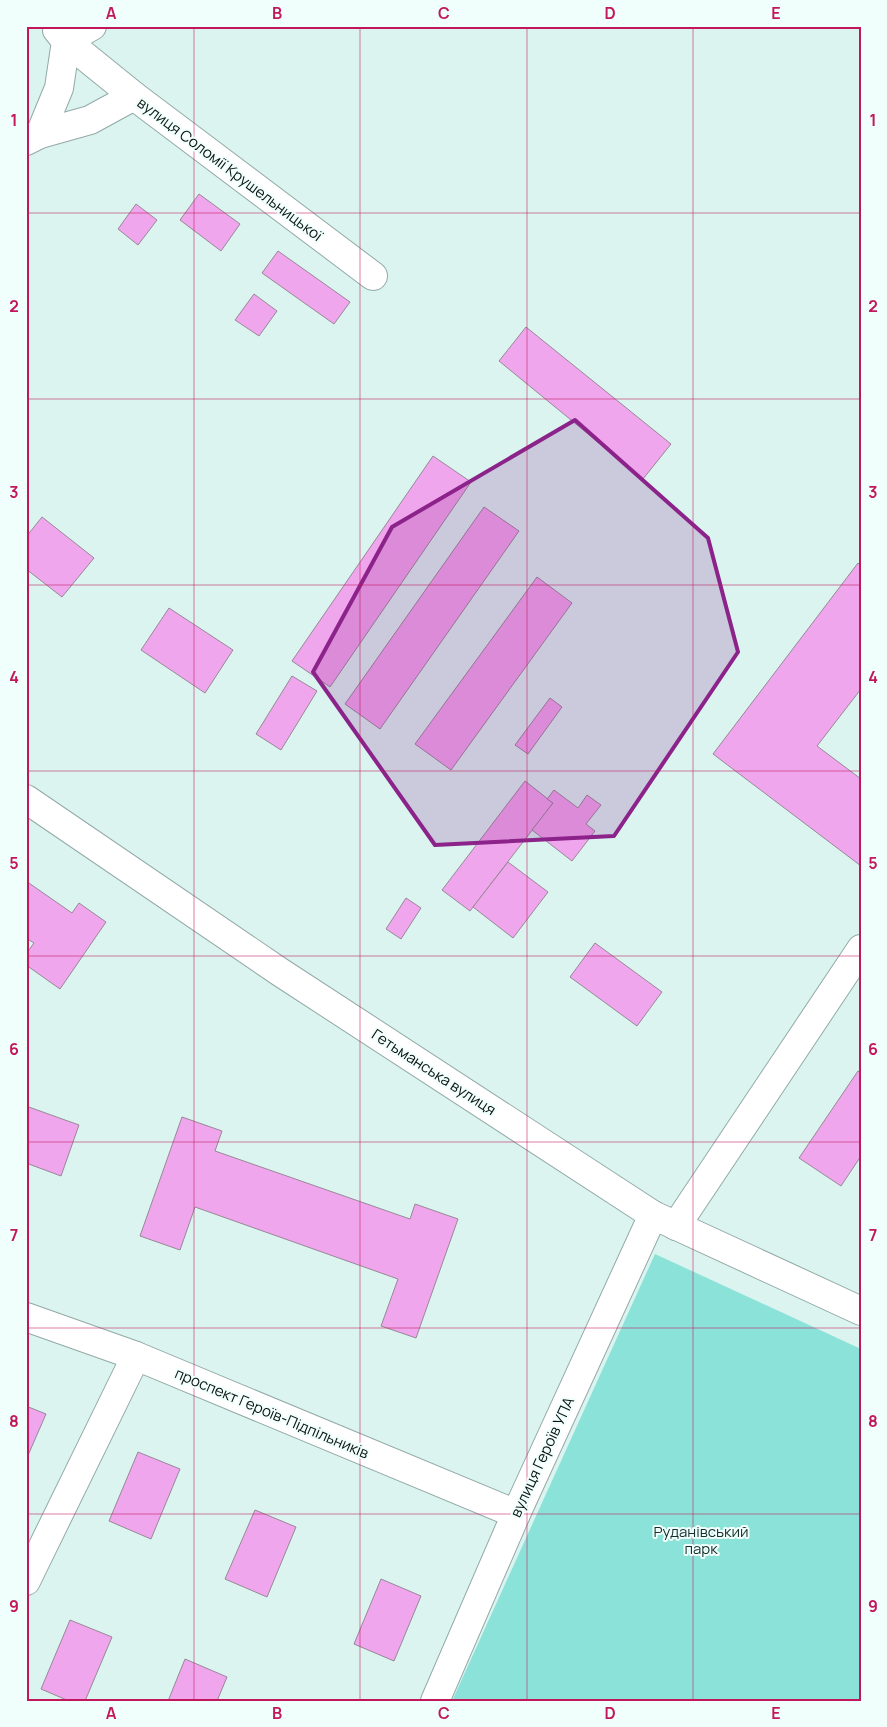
<svg xmlns="http://www.w3.org/2000/svg" width="887" height="1727" viewBox="0 0 887 1727" font-family="Manrope,sans-serif">
	<style>
		.green { fill: #8be2d8 }
		.building { fill: #f0a6ec; stroke: #978896 }
		.lines { fill: none; stroke-linecap: round; stroke-linejoin: round }
		.minor-casing { stroke: #93aaa7; stroke-width: 30 }
		.minor { stroke: #fff; stroke-width: 28 }
		.marked { fill: #8b238a; fill-opacity: 0.2; stroke: #8b238a; stroke-width: 4; stroke-linejoin: round }
		.grid { fill: none; stroke: #c2185b; stroke-width: 1; stroke-opacity: 0.55 }
		.labels { text-anchor: middle; dominant-baseline: central; stroke-width: 4; stroke-linejoin: round; paint-order: stroke }
		.street-label { font-size: 15px; fill: #0a1211; stroke: #f0fffc }
		.park-label { font-size: 15px; fill: #172f2c; stroke: #f0fffc }
		.neatline { fill: none; stroke: #c2185b; stroke-width: 2 }
		.grid-label { font-size: 16px; text-anchor: middle; font-weight: bold; fill: #c2185b }
	</style>
	<rect width="100%" height="100%" fill="#dbf4f0"/>
	<!-- green -->
	<path class="green" d="M655,1254l206,95v352h-409z"/>
	<!-- building -->
	<g class="building">
		<path d="M199,194l41,30 -19,27 -41,-31z"/>
		<path d="M136,204l21,16 -19,25 -20,-16z"/>
		<path d="M278,251l72,51 -16,22 -72,-51z"/>
		<path d="M254,294l23,17 -18,25 -24,-16z"/>
		<path d="M526,327l145,117 -28,35 -144,-118z"/>
		<path d="M433,456l38,26 -141,205 -38,-26z"/>
		<path d="M484,507l35,24 -139,198 -35,-25z"/>
		<path d="M42,517l52,41 -32,39 -36,-28v-32z"/>
		<path d="M858,563l3,3v123l-44,57 44,33v87l-148,-112z"/>
		<path d="M537,577l35,26 -121,167 -36,-26z"/>
		<path d="M169,608l64,42 -28,43 -64,-43z"/>
		<path d="M292,676l25,15 -36,59 -25,-16z"/>
		<path d="M550,698l12,9 -34,47 -13,-9z"/>
		<path d="M525,781l28,22 -83,108 -28,-21z"/>
		<path d="M554,790l24,18 9,-13 14,10 -15,19 9,7 -23,30 -40,-31 21,-27 -6,-4z"/>
		<path d="M508,862l40,30 -35,46 -40,-31z"/>
		<path d="M26,881l46,32 7,-10 27,19 -46,67 -34,-24v-11l8,-11 -8,-5z"/>
		<path d="M406,898l15,10 -20,31 -15,-10z"/>
		<path d="M595,943l67,49 -25,34 -67,-49z"/>
		<path d="M858,1071l3,1v84l-20,30 -42,-28z"/>
		<path d="M26,1106l53,19 -18,51 -35,-13z"/>
		<path d="M182,1117l40,14 -7,20 195,68 5,-15 43,15 -42,119 -35,-12 17,-47 -203,-72 -15,43 -40,-14z"/>
		<path d="M26,1406l20,8 -20,46z"/>
		<path d="M138,1452l42,17 -29,70 -42,-18z"/>
		<path d="M255,1510l41,17 -29,70 -42,-18z"/>
		<path d="M381,1579l40,17 -27,65 -40,-17z"/>
		<path d="M70,1620l42,17 -27,64h-16l-28,-12z"/>
		<path d="M185,1659l42,18 -10,24h-49z"/>
	</g>
	<g class="lines">
		<!-- minor casing -->
		<g class="minor-casing">
			<g id="minor">
				<path d="M92,26l-26,15 68,55"/>
				<path d="M40,134l19,-46 7,-47 -9,-11"/>
				<path d="M26,141l14,-7 50,-14 44,-24 239,180"/>
				<path d="M26,799l254,173 373,243 208,96"/>
				<path d="M676,1226l185,-277"/>
				<path d="M26,1317l110,39 380,158"/>
				<path d="M26,1581l110,-225"/>
				<path d="M435,1701l81,-187 137,-299"/>
			</g>
		</g>
		<!-- minor -->
		<use href="#minor" class="minor"/>
	</g>
	<!-- marked area -->
	<path class="marked" d="M575,420l133,118 30,114 -124,184 -179,9 -122,-173 79,-145z"/>
	<!-- grid -->
	<path class="grid" d="M194,26v1675M360,26v1675M527,26v1675M693,26v1675M26,213h835M26,399h835M26,585h835M26,771h835M26,956h835M26,1142h835M26,1328h835M26,1514h835"/>
	<g class="labels">
		<!-- street labels -->
		<g class="street-label">
			<text transform="translate(230 169) rotate(37)">вулиця Соломії Крушельницької</text>
			<text transform="translate(434 1072) rotate(33)">Гетьманська вулиця</text>
			<text transform="translate(272 1413) rotate(23)">проспект Героїв-Підпільників</text>
			<text transform="translate(542 1457) rotate(-65)">вулиця Героїв УПА</text>
		</g>
		<!-- park labels -->
		<g class="park-label">
			<text x="701" y="1531">Руданівський<tspan x="701" dy="17">парк</tspan></text>
		</g>
	</g>
	<!-- border -->
	<rect width="887" height="1727" fill="none" stroke="#f0fffc" stroke-width="55"/>
	<rect x="28" y="28" width="832" height="1672" class="neatline"/>
	<g class="grid-label">
		<text x="111" y="19">A</text>
		<text x="277" y="19">B</text>
		<text x="444" y="19">C</text>
		<text x="610" y="19">D</text>
		<text x="776" y="19">E</text>
		<text x="14" y="126">1</text>
		<text x="873" y="126">1</text>
		<text x="14" y="312">2</text>
		<text x="873" y="312">2</text>
		<text x="14" y="498">3</text>
		<text x="873" y="498">3</text>
		<text x="14" y="683">4</text>
		<text x="873" y="683">4</text>
		<text x="14" y="869">5</text>
		<text x="873" y="869">5</text>
		<text x="14" y="1055">6</text>
		<text x="873" y="1055">6</text>
		<text x="14" y="1241">7</text>
		<text x="873" y="1241">7</text>
		<text x="14" y="1427">8</text>
		<text x="873" y="1427">8</text>
		<text x="14" y="1612">9</text>
		<text x="873" y="1612">9</text>
		<text x="111" y="1719">A</text>
		<text x="277" y="1719">B</text>
		<text x="444" y="1719">C</text>
		<text x="610" y="1719">D</text>
		<text x="776" y="1719">E</text>
	</g>
</svg>
